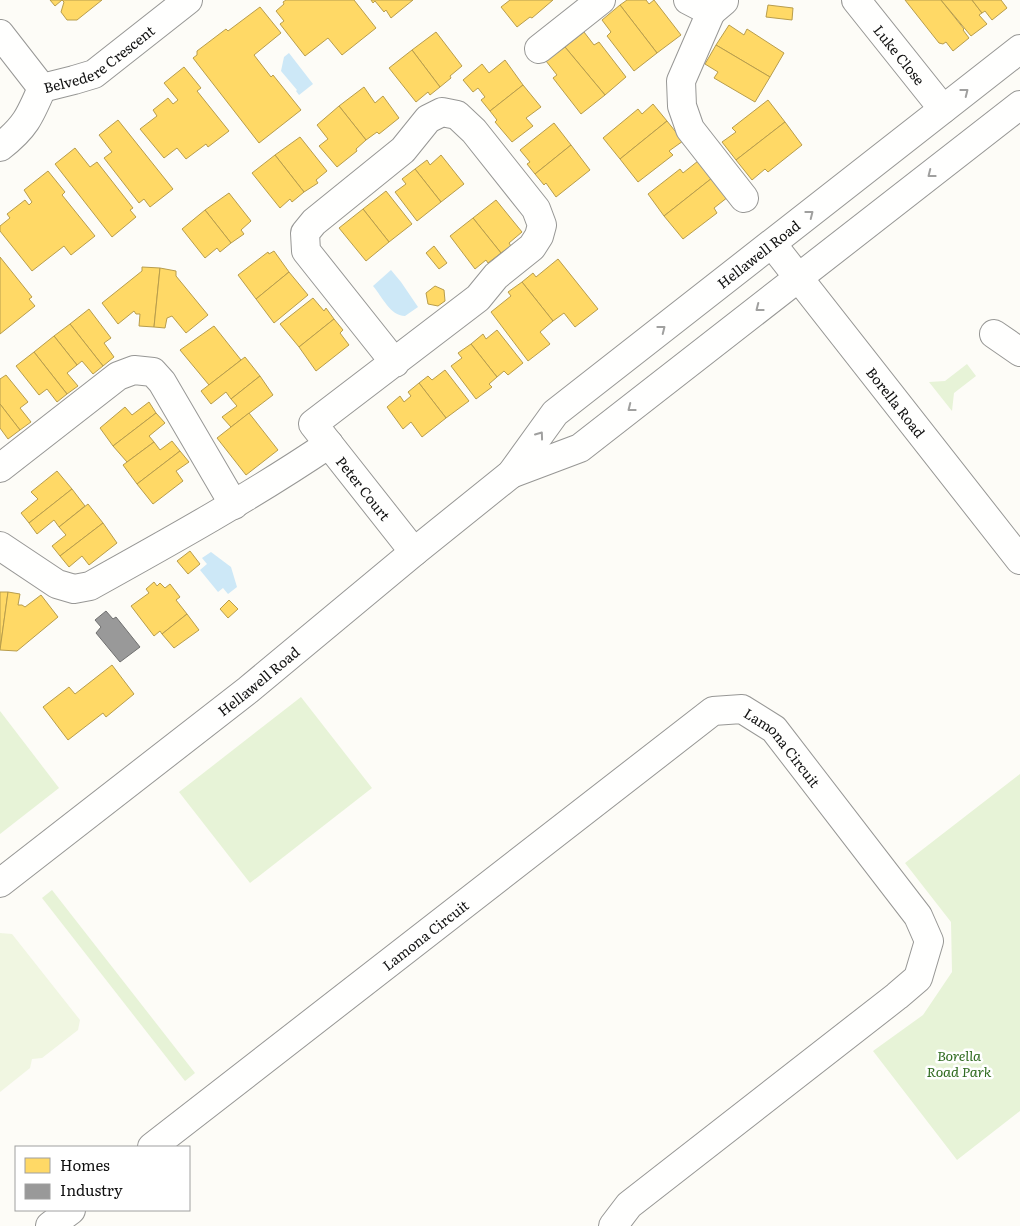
<svg xmlns="http://www.w3.org/2000/svg" width="1020" height="1226" viewBox="0 0 1020 1226" font-family="Literata,serif">
	<style>
		.green { fill: #e7f3d7 }
		.pitch { fill: #f0f6e1 }
		.water { fill: #cde8f7 }
		.homes { fill: #ffd966; stroke: #b89d4c }
		.industry { fill: #999; stroke: #707070 }
		.lines { fill: none; stroke-linecap: round; stroke-linejoin: round }
		.minor-casing { stroke: #979795; stroke-width: 30 }
		.tertiary-casing { stroke: #979795; stroke-width: 30 }
		.minor { stroke: #fffffe; stroke-width: 28 }
		.tertiary { stroke: #fffffe; stroke-width: 28 }
		.oneway { stroke: #a0a09f }
		.labels { text-anchor: middle; dominant-baseline: central; stroke-width: 5; stroke-linejoin: round; paint-order: stroke }
		.street-label { font-size: 14px; fill: #111; stroke: #fff }
		.park-label { font-size: 14px; font-style: italic; fill: #2f6b1f; stroke: #fff }
	</style>
	<rect width="100%" height="100%" fill="#fdfcf7"/>
	<!-- green -->
	<g class="green">
		<path d="M967,364l9,12 -22,17 -2,18 -23,-29 16,-1z"/>
		<path d="M301,697l71,91 -122,95 -71,-91z"/>
		<path d="M0,711l59,77 -59,46z"/>
		<path d="M1020,774v337l-63,49 -84,-109 50,-36 29,-43 -1,-50 -46,-59z"/>
		<path d="M52,890l143,183 -10,8 -143,-183z"/>
	</g>
	<!-- pitch -->
	<path class="pitch" d="M0,933l12,1 68,86 -2,10 -36,28 -10,1 -2,9 -30,24z"/>
	<!-- water -->
	<g class="water">
		<path d="M289,53l24,31 -14,11 -3,-4 1,-1 -16,-19 3,-14z"/>
		<path d="M391,270l10,12 17,25 -13,9c-15,0 -23,-20 -32,-30z"/>
		<path d="M211,552l20,15 6,20 -9,7 -5,-6 -5,4 -18,-22 7,-6 -5,-6z"/>
	</g>
	<!-- homes -->
	<g class="homes">
		<path d="M50,0h52l-25,20h-10l-6,-8 3,-10 -2,-2 -7,6z"/>
		<path d="M286,0h68l22,28 -34,27 -14,-17 -23,18 -25,-32 4,-3 -8,-10 8,-7 -1,-2z"/>
		<path d="M371,0h42l-22,18 -5,-8 -2,2 -9,-11 -2,2z"/>
		<path d="M510,0h43l-21,18 -2,-1 -13,10 -16,-20z"/>
		<path d="M627,0h19l3,4 5,-4 27,35 -24,18 -37,-48z"/>
		<path d="M905,0h36l23,29 -1,1 6,8 -16,13 -7,-9 -3,2 -4,-1z"/>
		<path d="M941,0h31l10,13 -3,2 8,9 -16,12z"/>
		<path d="M972,0h29l6,8 -15,12 -7,-9 -3,2z"/>
		<path d="M620,5l37,48 -23,18 -27,-35 4,-4 -9,-12z"/>
		<path d="M768,5l25,3 -1,12 -26,-3z"/>
		<path d="M260,7l21,26 -27,22 17,22 2,-2 28,35 -42,33 -66,-85 4,-3v-4l29,-22 2,2z"/>
		<path d="M729,25l15,10 3,-6 37,24 -14,24 -54,-32z"/>
		<path d="M436,32l26,34 -12,10 1,2 -11,9 -28,-37z"/>
		<path d="M584,32l10,13 5,-3 27,35 -21,18 -40,-48z"/>
		<path d="M716,45l54,32 -15,25 -41,-24 4,-6 -13,-8z"/>
		<path d="M565,47l40,48 -24,19 -28,-36 4,-3 -11,-14z"/>
		<path d="M412,50l28,37 -10,8 -2,-3 -12,10 -27,-34z"/>
		<path d="M505,60l18,25 -33,26 -9,-11 4,-3 -7,-9 -5,4 -10,-12 19,-16 7,9z"/>
		<path d="M184,67l17,21 -4,3 32,40 -21,16 -2,-3 -20,15 -9,-11 -13,10 -24,-29 17,-13 -4,-6 15,-12 5,6 5,-4 -14,-17z"/>
		<path d="M523,85l18,22 -15,11 7,8 -21,16 -17,-20 2,-2 -7,-9z"/>
		<path d="M364,87l11,16 8,-7 16,22 -20,16 -2,-2 -11,8 -27,-34z"/>
		<path d="M768,100l17,22 -49,38 -14,-18 14,-10 -4,-4z"/>
		<path d="M653,104l14,17 -47,38 -17,-21 35,-29 4,5z"/>
		<path d="M339,106l27,34 -10,9 1,2 -20,16 -18,-21 9,-7 -11,-14z"/>
		<path d="M118,120l55,69 -23,18 -6,-8 -5,4 -35,-45 8,-6 -13,-17z"/>
		<path d="M667,121l16,20 -14,10 4,4 -35,27 -18,-23z"/>
		<path d="M785,122l17,23 -34,27 -3,-3 -13,11 -16,-20z"/>
		<path d="M554,123l17,22 -36,29 -8,-10 3,-2 -10,-12z"/>
		<path d="M300,137l27,34 -11,9 2,3 -14,9 -29,-37z"/>
		<path d="M571,145l19,25 -34,27 -10,-14 -2,2 -9,-11z"/>
		<path d="M75,148l15,19 7,-5 36,46 -3,2 6,7 -24,20 -57,-73z"/>
		<path d="M275,155l29,37 -12,10 -2,-3 -10,9 -28,-35z"/>
		<path d="M441,155l23,29 -23,18 -26,-33 12,-9 3,5z"/>
		<path d="M698,161l14,17 -48,38 -16,-22 32,-25 3,4z"/>
		<path d="M415,169l26,33 -24,19 -22,-29 11,-8 -4,-5z"/>
		<path d="M48,171l17,21 -3,3 33,41 -24,19 -7,-9 -32,25 -32,-40v-5l10,-8 -3,-4 18,-14 4,5 3,-3 -8,-12z"/>
		<path d="M712,178l16,19 -14,11 3,5 -34,26 -19,-23z"/>
		<path d="M386,191l26,33 -23,18 -26,-33z"/>
		<path d="M229,193l22,28 -10,9 3,4 -13,9 -26,-33z"/>
		<path d="M496,200l26,32 -13,11 2,3 -10,7 -28,-35z"/>
		<path d="M363,209l26,33 -23,19 -27,-33z"/>
		<path d="M205,210l26,33 -11,9 -3,-4 -12,10 -23,-29z"/>
		<path d="M473,218l28,35 -13,10 -2,-3 -11,9 -25,-33z"/>
		<path d="M434,246l13,17 -8,6 -13,-16z"/>
		<path d="M274,251l15,21 -33,27 -18,-24 30,-23 1,2z"/>
		<path d="M0,257l32,40 -3,2 6,7 -35,28z"/>
		<path d="M558,259l40,50 -23,18 -11,-14 -11,8 -31,-39 11,-9 3,4z"/>
		<path d="M142,267l18,1 -6,59 -15,-1 1,-12h-4l-2,-3 -16,13 -16,-21 40,-32z"/>
		<path d="M160,268l16,3v5l32,39 -22,18 -14,-17 -5,2 -2,10 -11,-1z"/>
		<path d="M289,272l19,23 -34,28 -18,-24z"/>
		<path d="M522,282l31,39 -13,11 10,12 -22,17 -37,-49 20,-16 -3,-4z"/>
		<path d="M435,286l9,4 1,11 -7,5 -10,-2 -2,-11z"/>
		<path d="M313,298l11,13 2,-3 8,11 -35,28 -19,-23z"/>
		<path d="M89,309l22,29 -7,5 10,14 -11,9 -33,-42z"/>
		<path d="M334,319l9,11 -3,3 9,12 -33,26 -17,-24z"/>
		<path d="M70,324l33,42 -10,8 -11,-13 -5,4 -23,-29z"/>
		<path d="M214,326l27,34 -32,25 -29,-35z"/>
		<path d="M497,330l26,33 -15,12 -4,-4 -7,6 -26,-33 12,-10 3,5z"/>
		<path d="M54,336l23,29 -10,8 11,13 -11,8 -33,-42z"/>
		<path d="M471,344l26,33 -8,7 3,3 -16,12 -25,-33 11,-8 -4,-5z"/>
		<path d="M34,352l33,42 -10,8 -10,-13 -8,6 -23,-29z"/>
		<path d="M245,357l15,19 -29,23 -5,-7 -15,12 -10,-13z"/>
		<path d="M445,370l24,31 -23,17 -27,-35 9,-7 4,4z"/>
		<path d="M6,375l22,27 -8,6 11,14 -11,8 -20,-26v-25z"/>
		<path d="M260,376l13,19 -42,32 -9,-10 15,-11 -6,-7z"/>
		<path d="M419,383l27,35 -24,19 -11,-15 -8,7 -16,-22 13,-11 4,6 7,-6 -3,-4z"/>
		<path d="M149,402l7,11 -43,33 -13,-18 25,-21 7,8z"/>
		<path d="M0,404l20,26 -12,9 -8,-11z"/>
		<path d="M156,413l9,10 -16,13 5,6 -27,20 -14,-16z"/>
		<path d="M249,413l29,37 -32,25 -29,-37z"/>
		<path d="M172,441l8,10 -43,33 -14,-19 31,-23 6,8z"/>
		<path d="M180,451l9,11 -13,9 7,10 -30,23 -16,-20z"/>
		<path d="M57,471l15,18 -43,34 -8,-10 17,-14 -7,-7z"/>
		<path d="M72,489l13,17 -26,21 -5,-7 -17,14 -8,-11z"/>
		<path d="M88,504l15,19 -43,33 -8,-10 14,-11 -7,-8z"/>
		<path d="M103,523l14,20 -28,22 -7,-9 -13,11 -9,-11z"/>
		<path d="M190,551l10,13 -12,10 -11,-13z"/>
		<path d="M154,582l3,4 3,-3 5,5 5,-4 10,13 -4,3 11,14 -25,20 -2,-3 -6,5 -23,-30 18,-13 -3,-4z"/>
		<path d="M0,592h8l-8,58z"/>
		<path d="M8,592l12,2 -2,11h4l3,2 16,-12 17,22 -41,34 -17,-1z"/>
		<path d="M229,600l9,9 -10,9 -8,-9z"/>
		<path d="M187,614l12,16 -25,18 -12,-14z"/>
		<path d="M112,665l22,29 -28,23 -3,-4 -35,27 -25,-33 26,-20 6,7z"/>
	</g>
	<!-- industry -->
	<path class="industry" d="M106,611l7,8 3,-2 24,30 -20,15 -24,-29 5,-6 -6,-7z"/>
	<g class="lines">
		<!-- minor casing -->
		<g class="minor-casing">
			<g id="minor">
				<path d="M688,0l23,12 13,-11"/>
				<path id="s1" d="M856,0l87,109"/>
				<path d="M711,12l-30,69 1,25 8,23 54,69"/>
				<path d="M0,34l42,54"/>
				<path d="M539,49l62,-49"/>
				<path id="s2" d="M42,88l32,-8 20,-6 94,-74"/>
				<path d="M0,147c25,-19 30,-31 42,-59"/>
				<path d="M994,334l26,18"/>
				<path id="s3" d="M395,363l-89,-112 -1,-18 9,-11 89,-72 25,-31 14,-7 15,3 17,16 62,78 6,16 -3,11 -7,11 -36,29 -18,22 -165,126 101,128"/>
				<path d="M0,468l118,-92 16,-6 19,2 9,10 72,123"/>
				<path d="M0,546l57,38 17,5 16,-3c81,-45 162,-90 239,-142"/>
				<path id="s4" d="M152,1147l561,-436 29,-2 32,20 144,187 11,25 -11,37 -21,18 -268,209 -16,21"/>
				<path d="M50,1226l21,-16"/>
			</g>
		</g>
		<!-- tertiary casing -->
		<g class="tertiary-casing">
			<g id="tertiary">
				<path id="s5" d="M772,244l248,316"/>
				<path d="M511,474l69,-26 440,-343"/>
				<path id="s6" d="M0,883l248,-193 166,-138 97,-78 44,-61 465,-364"/>
			</g>
		</g>
		<!-- minor -->
		<use href="#minor" class="minor"/>
		<!-- tertiary -->
		<use href="#tertiary" class="tertiary"/>
	</g>
	<!-- one-way arrows -->
	<defs><path id="oneway-chevron" d="M-2-3.5L2.5 0L-2 3.5" fill="none" stroke-width="1.6" stroke-linecap="round" stroke-linejoin="round" transform="scale(1.25)"/></defs>
	<g class="oneway">
		<use href="#oneway-chevron" transform="translate(965 92) rotate(-38)"/>
		<use href="#oneway-chevron" transform="translate(931 174) rotate(142)"/>
		<use href="#oneway-chevron" transform="translate(810 214) rotate(-38)"/>
		<use href="#oneway-chevron" transform="translate(759 308) rotate(142)"/>
		<use href="#oneway-chevron" transform="translate(662 329) rotate(-38)"/>
		<use href="#oneway-chevron" transform="translate(631 408) rotate(142)"/>
		<use href="#oneway-chevron" transform="translate(540 435) rotate(-54)"/>
	</g>
	<g class="labels">
		<!-- street labels -->
		<g class="street-label">
			<text stroke="none"><textPath href="#s1" startOffset="70">Luke Close</textPath></text>
			<text stroke="none"><textPath href="#s2" startOffset="65">Belvedere Crescent</textPath></text>
			<text stroke="none"><textPath href="#s6" startOffset="988">Hellawell Road</textPath></text>
			<text stroke="none"><textPath href="#s5" startOffset="201">Borella Road</textPath></text>
			<text stroke="none"><textPath href="#s3" startOffset="889">Peter Court</textPath></text>
			<text stroke="none"><textPath href="#s6" startOffset="328">Hellawell Road</textPath></text>
			<text stroke="none"><textPath href="#s4" startOffset="796">Lamona Circuit</textPath></text>
			<text stroke="none"><textPath href="#s4" startOffset="346">Lamona Circuit</textPath></text>
		</g>
		<!-- park labels -->
		<g class="park-label">
			<text x="959" y="1055">Borella<tspan x="959" dy="16">Road Park</tspan></text>
		</g>
	</g>
	<!-- legend -->
	<rect x="15" y="1146" width="175" height="65" fill="#ffffff" stroke="#a0a0a0"/>
	<rect x="25" y="1158" width="25" height="15" fill="#ffd966" stroke="#a0a0a0"/>
	<text x="60" y="1171" font-size="15" fill="#111111">Homes</text>
	<rect x="25" y="1184" width="25" height="15" fill="#999999" stroke="#a0a0a0"/>
	<text x="60" y="1196" font-size="15" fill="#111111">Industry</text>
</svg>
